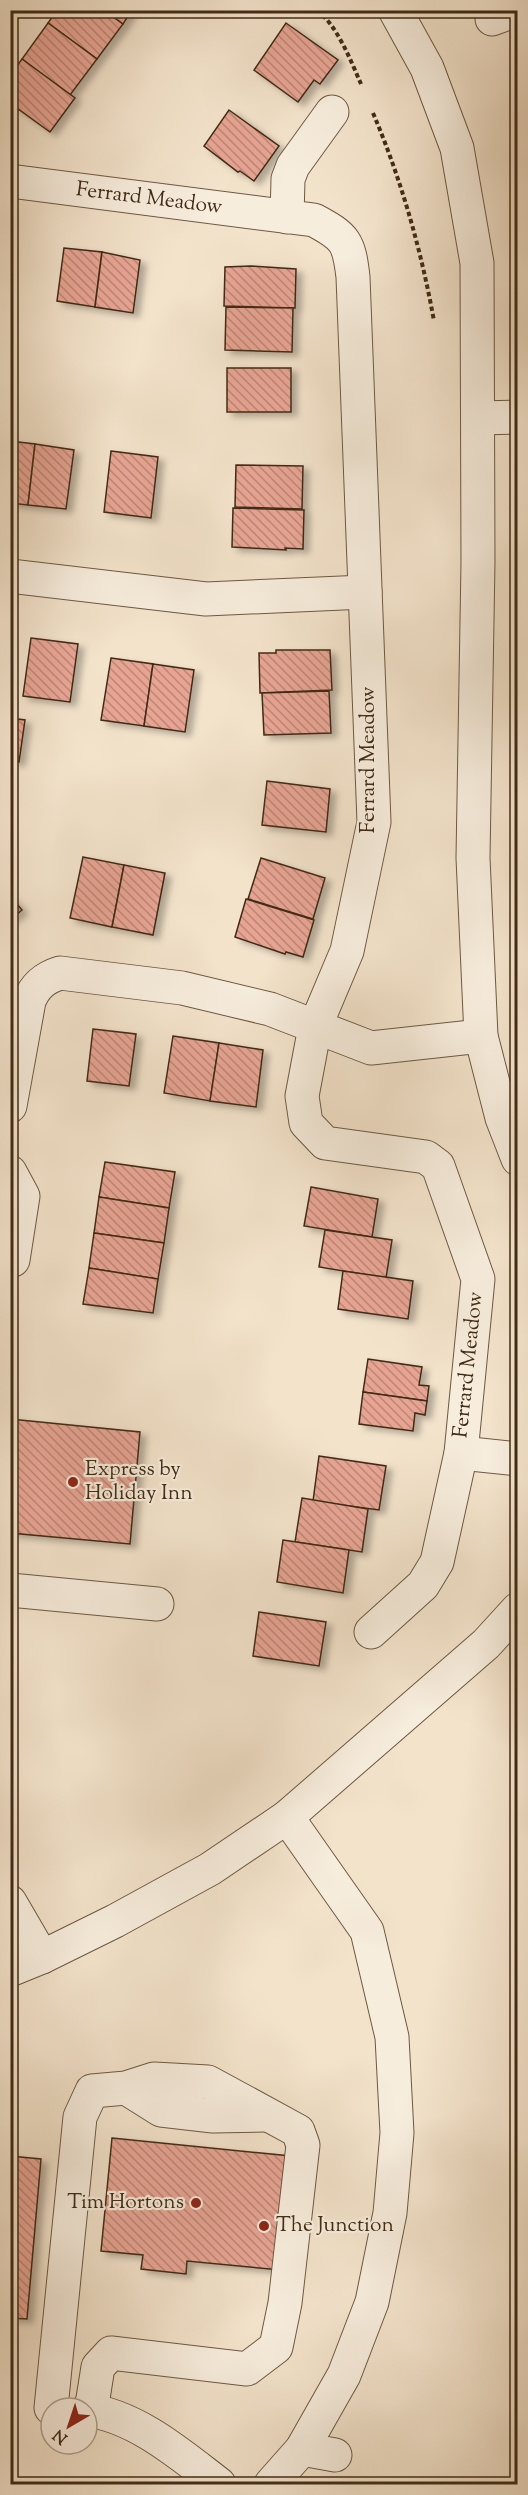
<svg xmlns="http://www.w3.org/2000/svg" width="528" height="2495" viewBox="0 0 528 2495" font-family="'Sorts Mill Goudy',serif">
	<style>
		.building { fill: url(#building-back-hatch); stroke: #402b15; stroke-width: 1.5; filter: url(#shadow) }
		.lines { fill: none; stroke-linecap: round; stroke-linejoin: round }
		.minor-casing { stroke: #6d5942; stroke-width: 35 }
		.path { stroke: #402b15; stroke-width: 4; stroke-dasharray: 4.5 3; stroke-linecap: butt }
		.minor { stroke: #f7eddd; stroke-width: 33 }
		.poi-dot { fill: #8f2418; stroke: #f7eddd; stroke-width: 2 }
		.labels { text-anchor: middle; dominant-baseline: central; stroke-width: 4.5; stroke-linejoin: round; paint-order: stroke }
		.street-label { font-size: 21px; fill: #402b15; stroke: #f7eddd }
		.poi-label { font-size: 21px; fill: #402b15; stroke: #f7eddd; text-anchor: start }
	</style>
	<defs>
		<pattern id="building-back-hatch" width="6" height="6" patternUnits="userSpaceOnUse" patternTransform="scale(1.5)"><rect width="6" height="6" fill="#e7a493"/><path d="M-1 5l2 2M0 0l6 6M5-1l2 2" fill="none" stroke="#bd8677"/></pattern>
		<filter id="shadow"><feDropShadow dx="6" dy="4" stdDeviation="3" flood-color="#0004"/></filter>
	</defs>
	<rect width="100%" height="100%" fill="#f3e3cb"/>
	<filter id="stains"><feTurbulence type="fractalNoise" baseFrequency=".00333" numOctaves="4"/><feColorMatrix values="0 0 0 0 .2 0 0 0 0 .09 0 0 0 0 .02 0 0 0 .5 -.17"/></filter>
	<radialGradient id="worn" r=".72"><stop offset=".6" stop-color="#630" stop-opacity="0"/><stop offset="1" stop-color="#630" stop-opacity=".3"/></radialGradient>
	<!-- building -->
	<g class="building">
		<path d="M57,10h47l19,14 -26,35 -49,-36z"/>
		<path d="M104,10h28l-9,14z"/>
		<path d="M48,23l49,36 -27,36 -48,-36z"/>
		<path d="M286,23l52,37 -18,24 -6,-4 -16,22 -44,-32z"/>
		<path d="M22,59l53,39 -25,34 -40,-29v-28z"/>
		<path d="M229,110l50,36 -25,35 -14,-10 -2,1 -34,-26z"/>
		<path d="M64,248l38,4 -7,55 -38,-6z"/>
		<path d="M102,252l38,8 -7,53 -38,-6z"/>
		<path d="M251,266l45,3 -1,39 -71,-2 1,-39z"/>
		<path d="M226,307l67,1 -1,44 -67,-2z"/>
		<rect x="227" y="368" width="64" height="44"/>
		<path d="M10,441l25,3 -7,61 -18,-2z"/>
		<path d="M35,444l39,6 -8,59 -38,-4z"/>
		<path d="M111,451l47,6 -7,61 -47,-6z"/>
		<path d="M236,465l67,1 -1,43 -67,-2z"/>
		<path d="M233,508l71,2 -1,39 -18,-1 1,2 -54,-3z"/>
		<path d="M31,638l47,6 -8,58 -47,-6z"/>
		<path d="M276,650h54l2,40 -72,3 -1,-40h17z"/>
		<path d="M111,658l42,6 -9,62 -43,-6z"/>
		<path d="M153,664l41,6 -9,62 -41,-6z"/>
		<path d="M329,691l2,42 -67,2 -2,-42z"/>
		<path d="M10,718l15,2 -6,42 -9,-1z"/>
		<path d="M267,781l63,8 -4,43 -64,-7z"/>
		<path d="M83,857l41,8 -12,62 -42,-9z"/>
		<path d="M261,858l64,20 -12,41 -65,-20z"/>
		<path d="M124,865l41,8 -12,62 -41,-8z"/>
		<path d="M10,896l12,14 -12,10z"/>
		<path d="M246,899l68,21 -11,37 -17,-5 -1,2 -50,-17z"/>
		<path d="M93,1029l43,5 -7,52 -42,-5z"/>
		<path d="M173,1036l46,7 -9,58 -46,-8z"/>
		<path d="M219,1043l44,7 -7,57 -46,-6z"/>
		<path d="M105,1162l70,10 -6,36 -70,-11z"/>
		<path d="M311,1187l67,12 -6,38 -68,-11z"/>
		<path d="M99,1197l70,11 -5,35 -70,-10z"/>
		<path d="M325,1230l67,10 -6,38 -67,-11z"/>
		<path d="M94,1233l70,10 -6,36 -69,-11z"/>
		<path d="M89,1268l69,11 -5,34 -70,-9z"/>
		<path d="M343,1271l70,10 -5,38 -70,-10z"/>
		<path d="M368,1359l54,8 -3,18 10,1 -2,15 -64,-9z"/>
		<path d="M363,1392l64,9 -2,14 -10,-2 -2,18 -54,-7z"/>
		<path d="M10,1419l130,13 -10,112 -120,-11z"/>
		<path d="M319,1456l67,10 -7,44 -66,-9z"/>
		<path d="M302,1498l66,11 -6,43 -67,-10z"/>
		<path d="M283,1540l66,10 -6,43 -66,-11z"/>
		<path d="M259,1612l67,10 -7,44 -66,-10z"/>
		<path d="M112,2138l179,18 -11,114 -93,-9 -1,13 -45,-5 2,-14 -42,-4z"/>
		<path d="M10,2156l31,3 -14,160 -17,-1z"/>
	</g>
	<g class="lines">
		<!-- minor casing -->
		<g class="minor-casing">
			<g id="minor">
				<path d="M395,10l32,58 30,80 20,115 1,299 -5,296 8,178 21,82 16,41"/>
				<path d="M492,19l25,-9"/>
				<path d="M10,181l304,39c32,17 35,22 39,57l21,545 -27,129 -32,76 -13,69 4,27 19,20 101,14 12,9 40,113 -17,174 -24,109 -14,23 -52,47"/>
				<path d="M287,217l1,-38 5,-13 39,-54"/>
				<path d="M478,418l40,-1"/>
				<path d="M10,576l196,23 159,-7"/>
				<path d="M10,1106l19,-105c6,-15 15,-23 31,-28l122,15 88,21 101,39 110,-12"/>
				<path d="M10,1172l13,24 -10,64"/>
				<path d="M461,1453l57,6"/>
				<path d="M10,1590l147,14"/>
				<path d="M10,1902l32,55"/>
				<path d="M10,1970l32,-13 73,-36 95,-52 77,-52 199,-173 32,-35"/>
				<path d="M126,2088l35,22 52,6 52,-1"/>
				<path d="M54,2408h-3l29,-291 12,-26 34,-3 28,-9 54,3 90,49 5,14 -18,158 -9,44 -29,22 -136,-16 -13,14 -7,44"/>
				<path d="M87,2410c49,6 94,45 132,74"/>
				<path d="M302,2449l33,6"/>
				<path d="M271,2484l31,-35 42,-74 28,-73 18,-89 7,-80 -5,-96 -25,-106 -80,-114"/>
			</g>
		</g>
		<!-- path -->
		<g class="path">
			<path d="M317,10c21,17 33,49 44,74"/>
			<path d="M373,113c28,66 48,136 61,208"/>
		</g>
		<!-- minor -->
		<use href="#minor" class="minor"/>
	</g>
	<!-- markers -->
	<g class="poi-dot">
		<circle cx="73" cy="1482" r="6"/>
		<circle cx="196" cy="2203" r="6"/>
		<circle cx="264" cy="2226" r="6"/>
	</g>
	<g class="labels">
		<!-- street labels -->
		<g class="street-label">
			<text transform="translate(149 199) rotate(7)">Ferrard Meadow</text>
			<text transform="translate(369 760) rotate(-90)">Ferrard Meadow</text>
			<text transform="translate(469 1365) rotate(-84)">Ferrard Meadow</text>
		</g>
		<!-- poi labels -->
		<g class="poi-label">
			<text x="85" y="1470">Express by<tspan x="85" dy="24">Holiday Inn</tspan></text>
			<text x="184" y="2203" text-anchor="end">Tim Hortons</text>
			<text x="276" y="2226">The Junction</text>
		</g>
	</g>
	<!-- margin -->
	<rect width="528" height="2495" fill="none" stroke="#f3e3cb" stroke-width="36"/>
	<rect x="12" y="12" width="504" height="2471" fill="none" stroke="#402b15" stroke-width="3"/>
	<rect x="18" y="18" width="492" height="2459" fill="none" stroke="#402b15" stroke-width="1.5"/>
	<!-- north arrow -->
	<g transform="translate(69 2426) rotate(219)"><circle r="28" fill="#f7eddd" stroke="#ae9f8d" stroke-width="1.5"/>
	<path d="M0-4.5L10 22L0 15L-10 22Z" fill="#8f2418"/>
	<text y="-9" font-size="16" font-weight="bold" text-anchor="middle" fill="#402b15">N</text>
	</g>
	<rect width="100%" height="100%" filter="url(#stains)"/>
	<rect width="100%" height="100%" fill="url(#worn)"/>
</svg>
